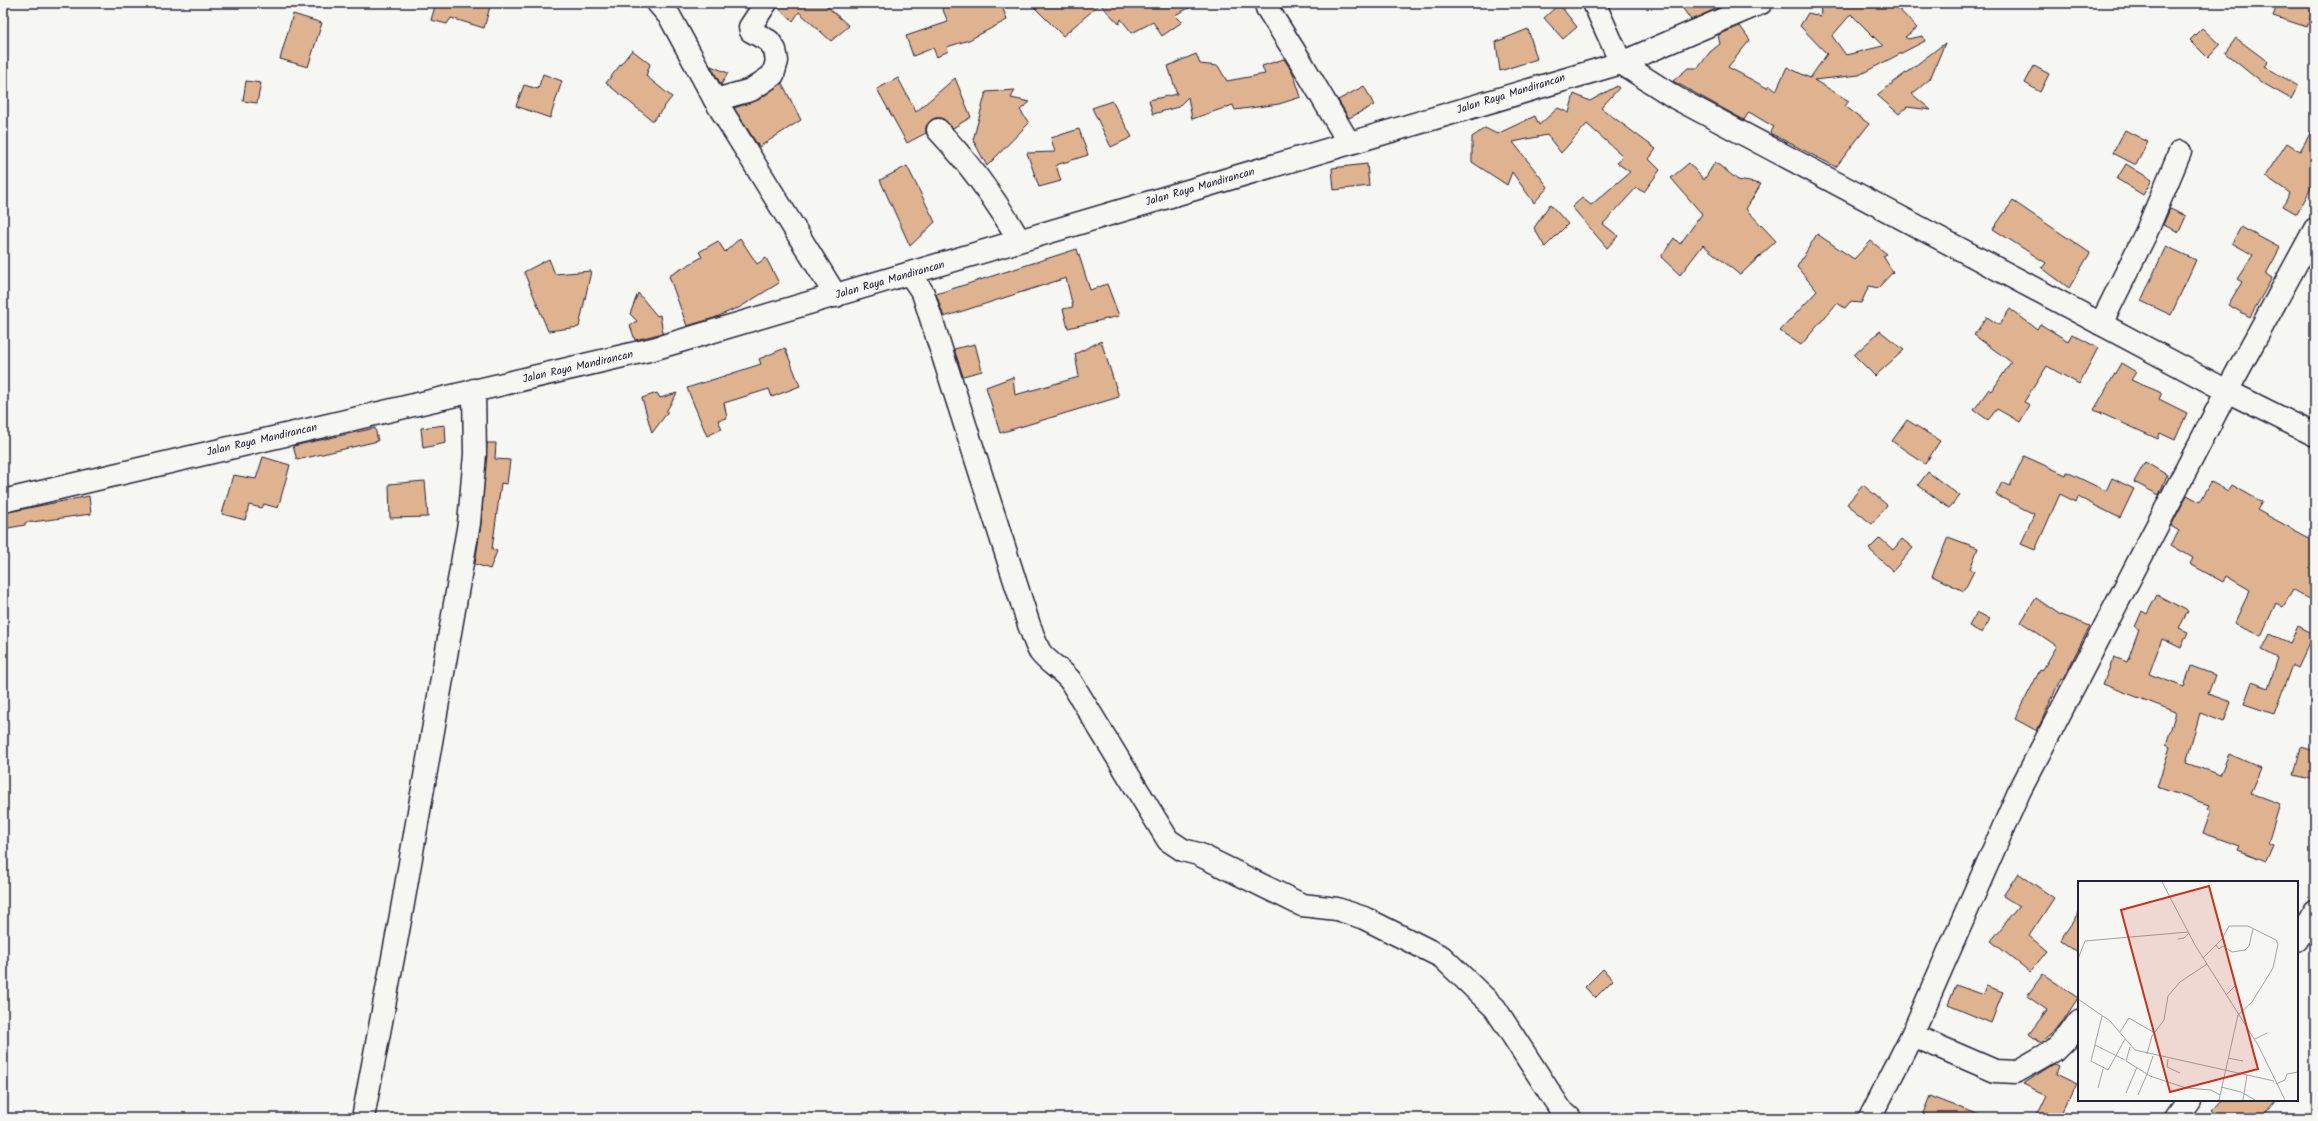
<svg xmlns="http://www.w3.org/2000/svg" width="2318" height="1121" viewBox="0 0 2318 1121" font-family="Kalam,sans-serif">
	<style>
		.building { fill: #dfb390; stroke: #22223b; fill-rule: evenodd }
		.lines { fill: none; stroke-linecap: round; stroke-linejoin: round }
		.minor-casing { stroke: #22223b; stroke-width: 25 }
		.minor { stroke: #f6f6f2; stroke-width: 22 }
		.labels { text-anchor: middle; dominant-baseline: central; stroke-width: 3.5; stroke-linejoin: round; paint-order: stroke }
		.street-label { font-size: 11px; fill: #22223b; stroke: #f6f6f2 }
		.inset-road { fill: none; stroke: #a1a1a9; stroke-width: 1 }
		.view { fill: #c8321e; fill-opacity: 0.15; stroke: #c8321e; stroke-width: 2 }
		.inset-edge { fill: none; stroke: #22223b; stroke-width: 2 }
	</style>
	<rect width="100%" height="100%" fill="#f6f6f2"/>
	<filter id="ink" filterUnits="userSpaceOnUse"><feTurbulence type="fractalNoise" baseFrequency=".025" numOctaves="2"/><feDisplacementMap in="SourceGraphic" scale="8" xChannelSelector="R" yChannelSelector="G"/><feConvolveMatrix kernelMatrix="1 2 1 2 8 2 1 2 1" color-interpolation-filters="sRGB"/></filter>
	<g filter="url(#ink)">
		<!-- building -->
		<g class="building">
			<path d="M436,3h55l-7,25 -33,-10 -4,6 -16,-4z"/>
			<path d="M778,3h45l26,23 -18,15 -32,-29 -6,9 -16,-14z"/>
			<path d="M940,3h61l6,17 -38,20 -22,7 1,4 -11,6 -4,-9 -20,8 -7,-20 42,-14z"/>
			<path d="M1030,3h169l-24,12 7,7 -20,14 -9,-14 -21,11 -11,-14 -2,5 -19,-20 -37,32z"/>
			<path d="M1679,3h50l-38,17z"/>
			<path d="M1820,3h73l24,25 -12,9 3,2 15,-3 2,5 -66,34 -45,5 35,21 -4,5 24,18 -33,43 -66,-34 4,-6 -25,-15 -5,8 -71,-39 15,-13h10l12,-16 10,-8 -2,-9 22,-9 10,14 -22,27 39,21 2,-3 7,6 11,-24 23,11 17,-24 -27,-28 8,-13 13,3zM1851,14l32,32 -37,9 -14,-19z"/>
			<path d="M2278,3h37l-8,24 -34,-11z"/>
			<path d="M1559,4l18,23 -14,12 -19,-21z"/>
			<path d="M293,14l29,9 -14,44 -28,-8z"/>
			<path d="M2202,28l18,17 -12,13 -18,-18z"/>
			<path d="M1528,29l9,30 -37,12 -4,-29z"/>
			<path d="M2236,38l32,24 -4,4 34,20 -7,13 -30,-17 -36,-29z"/>
			<path d="M1945,43l-15,36 -18,15 19,16 -24,-3 -8,7 -22,-19z"/>
			<path d="M632,50l18,14 -4,12 26,21 -19,24 -47,-38z"/>
			<path d="M1196,54l4,10 18,2 9,15 38,-7 -3,-8 22,-7 9,14 8,24 -22,7 -44,6 -2,-5 -41,14 -4,-22 -10,10 -25,7 -4,-14 28,-6 -9,-28z"/>
			<path d="M711,66l17,7 -7,12z"/>
			<path d="M2034,66l15,8 -9,18 -15,-9z"/>
			<path d="M543,74l19,7 -12,37 -34,-12 8,-21 14,4z"/>
			<path d="M898,78l18,34 39,-34 16,39 -18,11 -11,-10h-7l-9,8v7l-19,10 -30,-54z"/>
			<path d="M246,81l15,2 -4,20 -14,-2z"/>
			<path d="M782,83l19,37 -42,27 -25,-39 24,-8z"/>
			<path d="M1364,86l10,19 -25,13 -11,-18z"/>
			<path d="M1617,86l2,2 -18,20 55,41 -7,10 11,11 -16,22 -8,-4 -33,36 15,12 -11,12 -35,-41 10,-9 9,7 39,-33 -13,-9 6,-7 -36,-32 -26,29 -14,-18 -34,7 35,45 -14,16 -22,-31 -5,13 -35,-23v-25l13,-9 12,6 38,-18 4,9 19,-17 11,5 5,-19 16,7z"/>
			<path d="M1015,90l-4,8 19,4 -10,8 9,13 -42,43 -14,-26 13,-48z"/>
			<path d="M1112,101l20,36 -21,10 -19,-39z"/>
			<path d="M2315,125v56l-18,33 -14,-8 7,-13 -25,-17 22,-33 13,8z"/>
			<path d="M1079,129l9,26 -32,10 5,16 -22,6 -12,-34 28,-1 -4,-14z"/>
			<path d="M2125,130l23,12 -12,23 -23,-12z"/>
			<path d="M1715,162l23,18 23,4 -15,25 30,32 -36,34 -37,-30 -23,30 -19,-18 13,-19 6,6 22,-30 -31,-36 18,-15 15,17z"/>
			<path d="M1367,164l2,22 -35,4 -2,-22z"/>
			<path d="M2126,164l26,16 -9,15 -26,-16z"/>
			<path d="M907,166l28,56 -25,24 -30,-66z"/>
			<path d="M2013,201l77,52 -21,35 -27,-20 4,-5 -53,-34z"/>
			<path d="M1550,204l18,20 -23,23 -11,-19z"/>
			<path d="M2170,209l16,7 -7,16 -16,-7z"/>
			<path d="M2241,227l39,21 -14,26 6,4 -22,39 -22,-12 14,-23 -5,-3 16,-24 -21,-12z"/>
			<path d="M1817,234l37,25 17,-18 16,13 -4,2 10,16 -15,16 -9,-2 -8,17 -11,-1 -5,6 -8,-5 -36,42 -21,-14 37,-40 -20,-24z"/>
			<path d="M740,238l17,26 9,-6 13,25 -42,26v-1l-23,10 -27,8 -18,-50 33,-19 -3,-5 19,-11 7,11z"/>
			<path d="M2166,246l30,14 -25,55 -30,-14z"/>
			<path d="M1077,249l13,41 17,-6 12,32 -51,12 -5,-19 10,-2 -7,-29 -122,39 -8,-23z"/>
			<path d="M549,259l6,15 36,-3 -12,56 -31,4 -24,-59z"/>
			<path d="M638,293l19,23 3,-1 3,18 -28,7 -5,-15 7,-4 -7,-7z"/>
			<path d="M2010,309l27,20 3,-5 28,17 4,-7 26,14 -19,36 -32,-18 -23,36 6,3 -10,17 -23,-13 -9,11 -14,-10 15,-21 3,2 19,-29 -37,-27 13,-18 12,8z"/>
			<path d="M1880,331l24,19 -29,26 -21,-21z"/>
			<path d="M1101,341l18,56 -119,36 -14,-46 27,-10 2,18 64,-18 -4,-23z"/>
			<path d="M975,344l7,27 -19,5 -9,-27z"/>
			<path d="M785,348l15,38 -28,11 -3,-8 -45,14 3,15 -9,2 4,9 -15,7 -20,-48 74,-24 -2,-5z"/>
			<path d="M2121,363l15,9 -5,8 31,13 -3,6 28,14 -12,27 -15,-7 -2,6 -64,-29z"/>
			<path d="M657,393l3,5 17,-5 -10,17v3l-15,20 -10,-35z"/>
			<path d="M1907,420l33,21 -15,23 -33,-23z"/>
			<path d="M445,425l1,18 -23,5 -2,-20z"/>
			<path d="M375,428l3,13 -81,19 -4,-14z"/>
			<path d="M487,443h9l-1,16 15,1 -3,24 -6,-1 -9,66 5,2 -7,18 -15,-5 6,-40z"/>
			<path d="M2024,456l42,19 1,-3 39,19 6,-13 22,11 -14,29 -42,-21 -2,5 -16,-8 -25,56 -14,-6 13,-30 -38,-19 6,-13 8,4z"/>
			<path d="M263,457l27,8 -12,43 -14,-4 -2,4 -13,-3 -4,15 -23,-6 11,-39 23,4z"/>
			<path d="M2145,462l22,13 -8,20 -25,-13z"/>
			<path d="M1928,472l32,24 -11,12 -31,-23z"/>
			<path d="M425,481l3,36 -38,1 -1,-34z"/>
			<path d="M2211,482l17,9 4,-6 30,17 -5,8 58,31v61l-22,-12 -10,17 -7,-4 -15,33 -27,-12 16,-34 -24,-14 -3,6 -33,-18 3,-6 -22,-13 8,-14 -8,-5 16,-31 13,7z"/>
			<path d="M1863,485l24,20 -15,19 -25,-20z"/>
			<path d="M89,496l2,18 -66,9v2l-22,4v-16z"/>
			<path d="M1948,537l30,11 -8,21 4,2 -10,20 -32,-15z"/>
			<path d="M1880,538l13,12 9,-11 11,9 -20,23 -24,-22z"/>
			<path d="M2157,595l31,16 -9,17 9,4 -7,16 -19,-9 -13,35 35,13 7,-21 24,9 -7,19 23,8 -7,20 -24,-9 -14,50 34,12 9,-21 32,14 -11,25 30,11 -12,39 5,2 -7,16 -28,-11 2,-4 -37,-13 8,-23 -4,-1 2,-4 -52,-18 13,-40 -4,-2 10,-33 -73,-28 11,-27 13,5 12,-33 -4,-2 7,-16 5,3z"/>
			<path d="M2036,598l23,16 31,12 -27,53 -2,-1 -24,53 -22,-12 25,-49 2,1 15,-25 -36,-24z"/>
			<path d="M1977,612l13,7 -8,14 -13,-7z"/>
			<path d="M2298,626l16,8 -16,34 -6,-3 -18,49 -30,-10 8,-22 16,6 10,-30 -16,-8 8,-16 20,9z"/>
			<path d="M2301,747l14,4v29l-21,-5z"/>
			<path d="M2018,873l36,25 -25,38 18,15 -17,21 -39,-31 28,-35 -16,-10z"/>
			<path d="M2079,913v41l-19,-14z"/>
			<path d="M1603,969l10,11 -18,18 -10,-11z"/>
			<path d="M2043,974l35,24 -19,29 -18,16 -12,-9 18,-24 -20,-14z"/>
			<path d="M1956,985l27,10 3,-9 17,6 -12,31 -43,-18z"/>
			<path d="M2055,1064l4,2 -3,8 21,10 -16,34h-26l11,-23 -23,-11z"/>
			<path d="M1930,1096l54,21v1h-63z"/>
			<path d="M2221,1100h57l-15,18h-41l-10,-8z"/>
		</g>
		<g class="lines">
			<!-- minor casing -->
			<g class="minor-casing">
				<g id="minor">
					<path d="M658,3l12,14 45,83 121,196"/>
					<path d="M1594,3l27,60 55,35 551,293 88,44"/>
					<path d="M1267,8l36,57 46,78"/>
					<path d="M715,100l36,-10 22,-15 4,-14 -2,-11 -6,-9 -18,-10 -1,-4 16,-24"/>
					<path d="M938,130c32,34 58,70 81,110"/>
					<path d="M910,274l13,19 106,332c4,9 6,19 11,27 8,11 21,17 30,28l98,160 15,10 15,4 104,51 35,4 27,9 78,39 53,51 66,102 9,8"/>
					<path d="M2101,324l45,-91 34,-81"/>
					<path d="M3,501l650,-152 968,-286 140,-60"/>
					<path d="M2297,940l18,-29"/>
					<path d="M1912,1035l83,36 21,1 37,-21 16,-16 10,-14"/>
					<path d="M363,1118l38,-203 68,-392 6,-69 -1,-64"/>
					<path d="M1870,1118l42,-83 107,-243 208,-401 88,-162"/>
					<path d="M2176,1118l13,-18"/>
				</g>
			</g>
			<!-- minor -->
			<use href="#minor" class="minor"/>
		</g>
	</g>
	<g class="labels">
		<!-- street labels -->
		<g class="street-label">
			<text transform="translate(1511 94) rotate(-17)">Jalan Raya Mandirancan</text>
			<text transform="translate(1200 187) rotate(-16)">Jalan Raya Mandirancan</text>
			<text transform="translate(890 280) rotate(-16)">Jalan Raya Mandirancan</text>
			<text transform="translate(578 367) rotate(-13)">Jalan Raya Mandirancan</text>
			<text transform="translate(262 440) rotate(-13)">Jalan Raya Mandirancan</text>
		</g>
	</g>
	<!-- overview -->
	<g transform="translate(2078 881)">
		<rect width="220" height="220" fill="#f6f6f2"/>
		<path class="inset-road" d="M84,1l33,63 63,100 27,55M100,58l6,-1 5,-5M138,64l3,4 4,-3 9,6 13,-2 4,-4 4,-17M125,77l19,-19 7,-13h19l28,14 2,4 -5,24 -21,34 -14,13 -19,85M0,78l7,-18 103,-9M0,78v25M148,114l9,-9M0,118l32,22 25,29 139,31M24,135l-11,45 17,9 17,-31M42,151l9,-14 26,15M177,158l12,-6M17,164l30,15M52,166l-4,14 21,13 -9,21M69,173l5,-18 12,-16 4,-24 12,-14 27,-18M75,175l-6,18 3,2 36,12 25,2 9,5M150,177l15,3M90,178l-1,8 13,6M198,203l9,-4 2,-6 11,-2M143,206l20,5 14,8M20,207l5,-19M48,212l11,-26M165,219l4,-25"/>
		<path class="view" d="M131,5l49,183 -88,23 -49,-182z"/>
		<rect width="220" height="220" class="inset-edge"/>
	</g>
	<!-- margin -->
	<rect width="2318" height="1121" fill="none" stroke="#f6f6f2" stroke-width="16"/>
	<rect x="8" y="8" width="2302" height="1105" fill="none" stroke="#22223b" stroke-width="1.5" filter="url(#ink)"/>
</svg>
